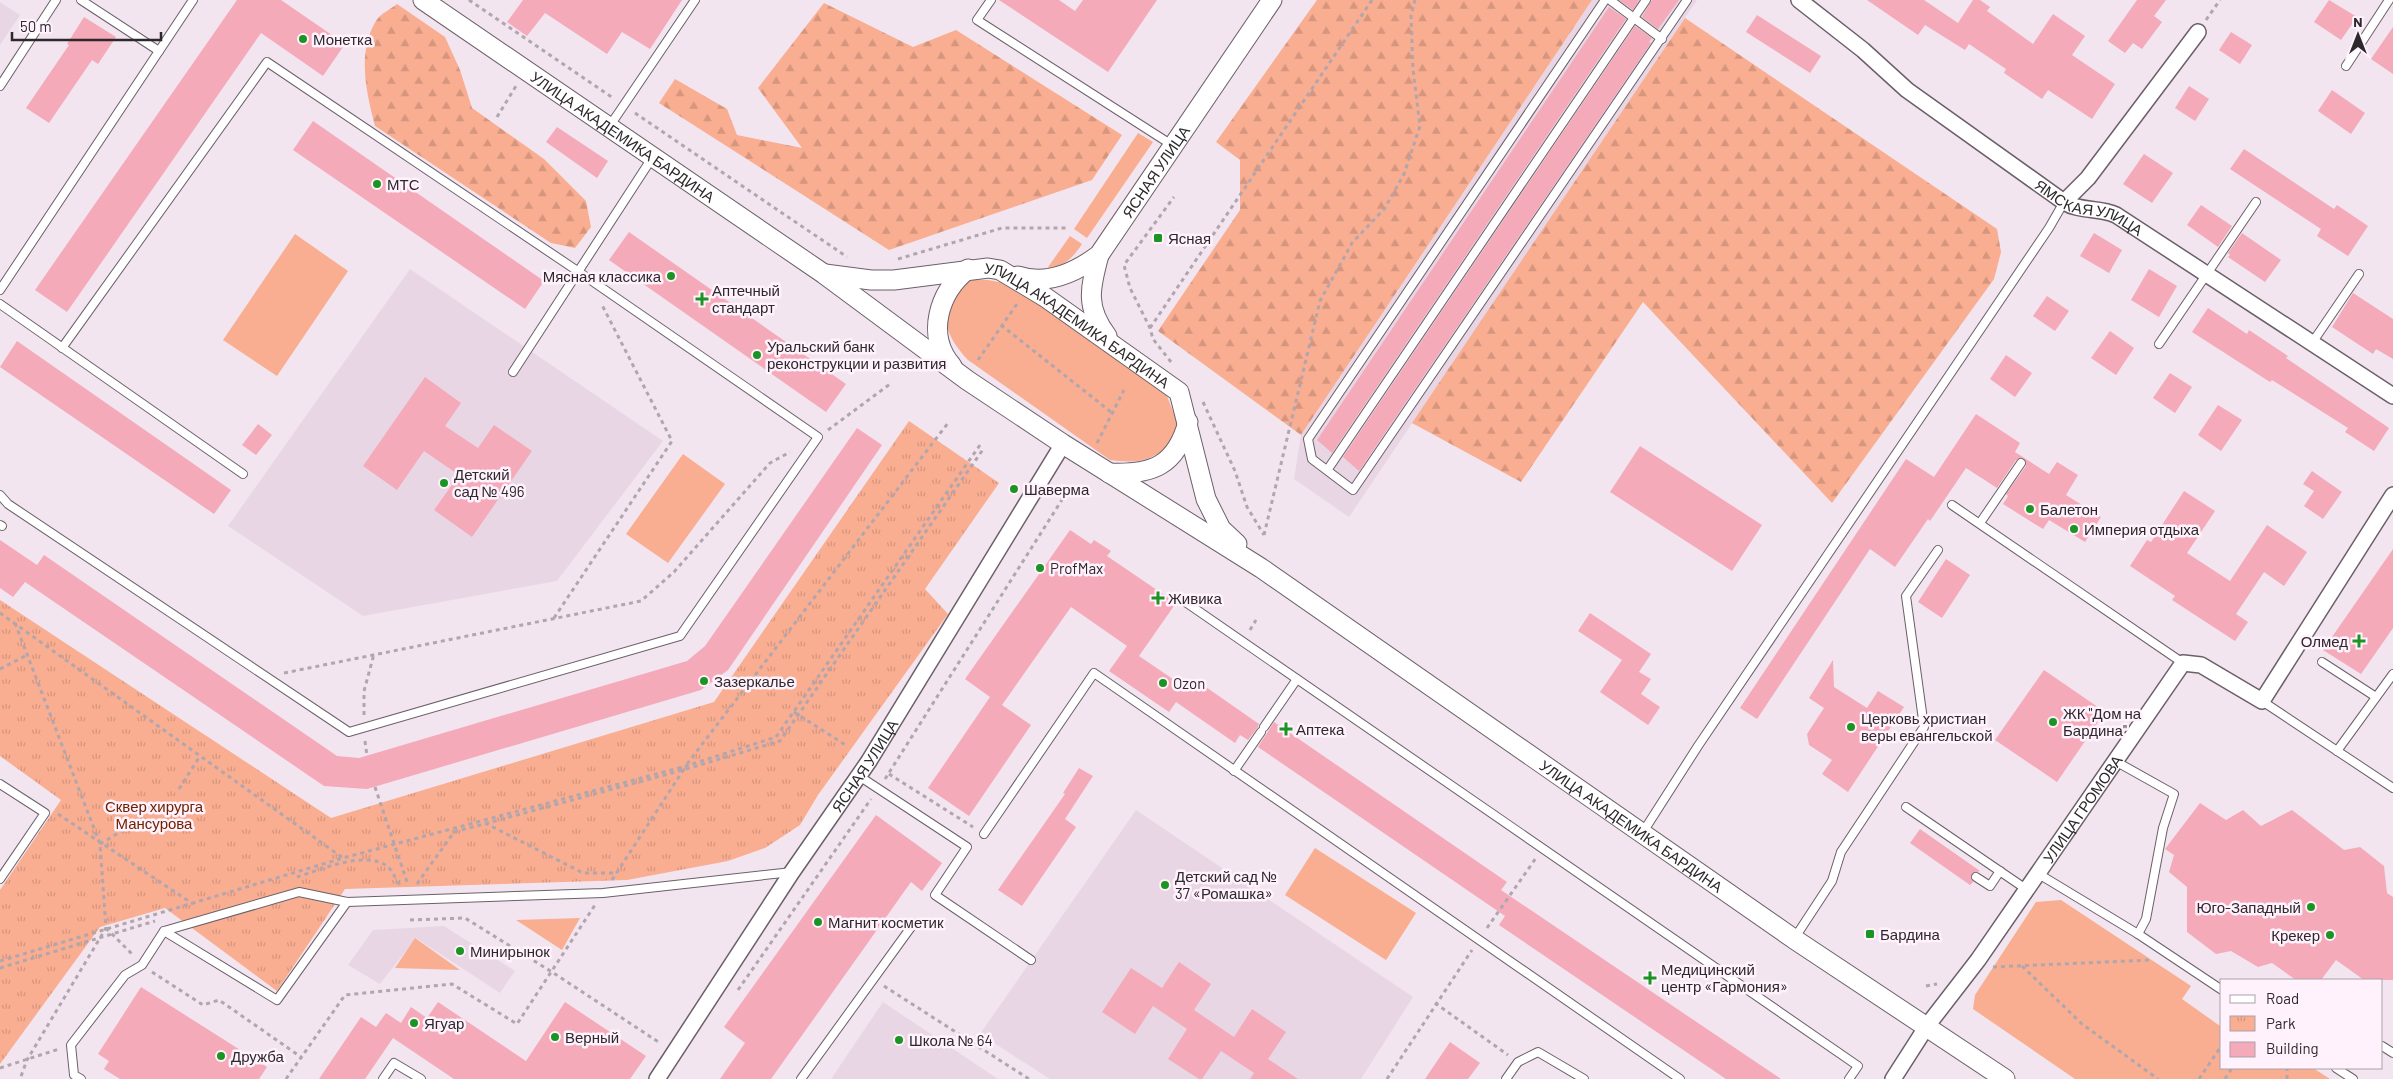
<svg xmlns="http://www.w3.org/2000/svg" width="2393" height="1079" viewBox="0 0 2393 1079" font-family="Barlow,sans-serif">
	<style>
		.built { fill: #e9d6e5 }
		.green { fill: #f9ad91 }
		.forest { fill: url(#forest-firs) }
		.park { fill: url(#park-tufts) }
		.building { fill: #f4aab9 }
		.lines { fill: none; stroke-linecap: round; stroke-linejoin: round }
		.service-casing { stroke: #6b6069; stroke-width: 10 }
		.minor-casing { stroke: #6b6069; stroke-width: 18 }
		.tertiary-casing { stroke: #6b6069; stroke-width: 21 }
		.path { stroke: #b1a6ae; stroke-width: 3; stroke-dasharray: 4 4; stroke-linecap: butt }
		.service { stroke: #fff; stroke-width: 8 }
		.minor { stroke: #fff; stroke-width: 15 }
		.tertiary { stroke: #fff; stroke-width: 19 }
		.poi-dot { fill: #1b9424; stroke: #fff2fc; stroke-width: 2 }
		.labels { text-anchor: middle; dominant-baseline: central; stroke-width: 5; stroke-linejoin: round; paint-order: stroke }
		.poi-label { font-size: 15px; fill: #2d282c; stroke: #fff2fc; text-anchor: start }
		.street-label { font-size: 15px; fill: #2d282c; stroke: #fff2fc }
		.park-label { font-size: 15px; fill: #6c2200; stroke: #fff2fc }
	</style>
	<defs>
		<pattern id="forest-firs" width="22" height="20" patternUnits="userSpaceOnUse" patternTransform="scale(1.25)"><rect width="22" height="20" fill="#f9ad91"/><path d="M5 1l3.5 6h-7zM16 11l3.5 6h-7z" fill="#d6957d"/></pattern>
		<pattern id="park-tufts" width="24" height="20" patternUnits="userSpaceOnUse" patternTransform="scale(1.25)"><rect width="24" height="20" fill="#f9ad91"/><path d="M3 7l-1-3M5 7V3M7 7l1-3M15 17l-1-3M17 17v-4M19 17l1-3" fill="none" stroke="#d6957d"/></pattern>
	</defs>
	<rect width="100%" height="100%" fill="#f2e5ef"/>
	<!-- built -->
	<g class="built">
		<path d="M1592,0h105l-348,517 -55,-38 7,-44z"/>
		<path d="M0,2l20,13 -20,30z"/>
		<path d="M410,269l253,172 -106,140 -194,35 -135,-90z"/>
		<path d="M1136,810l277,187 -52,82h-311l-70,-45z"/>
		<path d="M444,926l71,45 -15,22 -84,-55 -36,46 -32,-19 25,-35z"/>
		<path d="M883,1002l115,77h-167z"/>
	</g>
	<!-- green -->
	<g class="green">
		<path d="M1138,133l15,9 -66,96 -13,-9z"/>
		<path d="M295,234l53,37 -71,105 -54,-36z"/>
		<path d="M1070,236l12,8c-10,15 -18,22 -36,26z"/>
		<path d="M988,280l22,4 157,112c3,8 7,17 9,25 4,22 -20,38 -39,40 -9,1 -19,0 -27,-1l-142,-100c-18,-19 -31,-42 -14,-65 4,-5 10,-11 15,-14 5,-2 14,-1 19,-1z"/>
		<path d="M683,454l42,30 -57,79 -42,-29z"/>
		<path d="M1315,848l101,65 -30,47 -101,-65z"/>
		<path d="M2061,900l130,86 -9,13 38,27 2,-2v44h91l17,11h-255l-102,-70 2,-14 61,-93z"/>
		<path d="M580,918l-18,32 -46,-30z"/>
		<path d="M415,938l45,32 -65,-2z"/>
	</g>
	<!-- forest -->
	<g class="forest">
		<path d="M1317,0h275l-291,435 -143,-104 82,-121v-50l-24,-18z"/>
		<path d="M824,3l89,44 43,-17 166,105 -30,45 -203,70 -230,-147 16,-24 52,30 10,26 65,13 -44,-60z"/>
		<path d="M397,4l48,33 15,33 12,38 72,51 42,42 5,26 -16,21 -24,-5 -176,-117c-9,-34 -18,-74 1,-105 4,-7 15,-12 21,-17z"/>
		<path d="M1685,18l312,211 4,23 -7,27 -162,224 -189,-201 -122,180 -109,-59z"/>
	</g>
	<!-- park -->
	<path class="park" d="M909,421l90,62 -74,106 23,25 -130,181 -18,30 -35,23 -37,13 -101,19 -282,9 -68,102 -112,-83 -65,19 -100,137v-174l61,-90 -61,-44v-156l331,218 383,-116z"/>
	<!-- building -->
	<g class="building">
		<path d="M237,0h44l64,44 -22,32 -62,-43 -194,279 -32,-22z"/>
		<path d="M523,0h159l-32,49 -28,-17 -15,22 -62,-41 -18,23 -20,-14z"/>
		<path d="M999,0h60l16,11 8,-11h74l-49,72z"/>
		<path d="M1619,0h20l-6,10z"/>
		<path d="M1652,0h27l-21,29 -16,-12z"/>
		<path d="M1867,0h57l34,23 15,-23h7l10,7 -3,4 46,33 20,-30 32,22 -13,19 43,29 -23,35 -44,-29 -6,9 -38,-26 2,-4 -37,-25 -4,6 -40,-25 -7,10z"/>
		<path d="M2137,0h29l-12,16 8,6 -20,27 -9,-6 -8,10 -17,-12z"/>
		<path d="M2329,0l28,17 -16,23 -27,-18z"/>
		<path d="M1609,7l17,12 -294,434 -15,-13z"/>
		<path d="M1757,15l64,41 -11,17 -64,-41z"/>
		<path d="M84,17l32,20 -18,27 -6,-4 -43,63 -23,-15 43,-63 -2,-1z"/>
		<path d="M1635,26l17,12 -3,4 2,1 -292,428 -16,-14z"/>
		<path d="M2393,27v47l-22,-15z"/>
		<path d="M2231,32l21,13 -12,19 -21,-14z"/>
		<path d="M2189,86l20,13 -14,22 -20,-13z"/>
		<path d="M2332,90l33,23 -14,21 -33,-23z"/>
		<path d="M313,121l231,160 -19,28 -232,-159z"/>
		<path d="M557,127l51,34 -11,17 -51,-36z"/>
		<path d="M2244,149l90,60 3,-4 31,21 -20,30 -31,-20 4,-7 -91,-60z"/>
		<path d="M2144,154l29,19 -21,30 -29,-19z"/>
		<path d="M2201,205l31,21 -14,21 -31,-22z"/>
		<path d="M629,232l217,152 -20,28 -217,-152z"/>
		<path d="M2094,233l28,17 -13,23 -29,-17z"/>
		<path d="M2242,233l39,27 -16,22 -37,-25 2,-2 -2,-2z"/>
		<path d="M2149,269l28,17 -18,31 -28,-17z"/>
		<path d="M2353,293l40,26v40l-17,-10 -3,5 -41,-27z"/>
		<path d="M2047,296l22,15 -14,20 -22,-15z"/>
		<path d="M2208,308l39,26 2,-4 39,26 -2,2 103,70 -15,23 -29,-19 3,-4 -76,-48 -2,2 -78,-50z"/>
		<path d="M2110,331l24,17 -18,27 -25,-17z"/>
		<path d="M17,341l214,149 -17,24 -214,-147z"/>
		<path d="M2006,355l26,18 -17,24 -25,-18z"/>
		<path d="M2170,373l22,14 -17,26 -22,-15z"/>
		<path d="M425,377l36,26 -16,23 33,22 16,-23 38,26 -60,86 -38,-27 25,-35 -35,-24 -27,39 -34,-24z"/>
		<path d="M2218,405l24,15 -21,31 -23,-16z"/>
		<path d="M1976,414l44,29 -5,9 34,22 8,-12 21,13 -12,20 35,22 -16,25 -36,-22 -6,9 -40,-25 5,-8 -2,-2 20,-28 -2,-8 -8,2 -19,28 -31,-20 -36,53 -2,-2 -33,48 -25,-18 -113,170 -17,-11 166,-249 28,18z"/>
		<path d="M258,424l14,11 -16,20 -14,-10z"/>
		<path d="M857,428l25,17 -154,225 -27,20 -334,99 -43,-3 -299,-204 -12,15 -13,-9v-48l37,25 7,-10 293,201 22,2 328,-97 18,-15z"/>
		<path d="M1640,446l122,79 -30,46 -122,-79z"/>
		<path d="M2312,471l30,21 -19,27 -19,-13 10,-15 -11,-7z"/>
		<path d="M2184,491l31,20 -28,42 43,28 37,-56 40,27 -23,34 -20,-14 -28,42 12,8 -13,19 -63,-41 3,-4 -45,-30 17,-26 4,2z"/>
		<path d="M1070,530l21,14 3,-4 17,11 -4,5 69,47 -37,53 47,32 7,-10 66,46 -1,3 -10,13 -8,-5 -5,8 -59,-41 -7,10 -60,-41 18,-25 -56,-39 -69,98 29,20 -62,91 -41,-28 62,-91 -25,-18z"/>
		<path d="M2393,549v79l-32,46 -38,-24z"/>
		<path d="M1946,559l24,16 -28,43 -24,-16z"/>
		<path d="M1590,613l61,41 -12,18 12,7 -10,15 19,13 -12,18 -48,-33 22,-32 -44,-29z"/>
		<path d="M1833,660l1,27 33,21 11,-17 26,16 -56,85 -26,-18 10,-14 -23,-15 -2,-11 17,-26 -15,-10z"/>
		<path d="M2044,670l61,42 -48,70 -62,-42z"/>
		<path d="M1274,722l233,160 -6,8 280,189h-55l-227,-154 6,-9 -247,-169z"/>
		<path d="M1079,768l14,8 -28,43 11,8 -54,79 -24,-16 67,-96 -2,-1z"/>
		<path d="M2200,803l26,17 17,-10 18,16 31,-16 52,40 16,-3 24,19 3,27 6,4v83h-29l-28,-20 -15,20h-25l-24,-17 -14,4 -27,-16 -15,3 -29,-22v-45l-18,-15 5,-17 -9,-6z"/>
		<path d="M876,815l66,48 -20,28 -11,-9 -140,197h-51l25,-36 -21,-16z"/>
		<path d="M1920,829l60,42 -8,3 1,8 -3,3 -60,-42z"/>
		<path d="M1179,962l32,22 -17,26 40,27 18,-28 34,23 -18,27 30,20h-48l4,-6 -33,-22 -19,28h-3l-31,-20 19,-30 -34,-23 -18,28 -33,-22 29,-44 31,20z"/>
		<path d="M141,987l126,80 -8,12h-139l-16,-10 5,-8 -11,-7z"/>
		<path d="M438,1002l88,59 39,-59 81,54 -16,23h-176l-61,-41 -28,41h-46l42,-62 15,10 10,-14 15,10 10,-16 16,11z"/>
		<path d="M1450,1042l30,21 -12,16h-43z"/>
	</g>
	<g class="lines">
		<!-- service casing -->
		<g class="service-casing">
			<g id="service">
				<path d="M81,0l78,51"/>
				<path d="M991,0l-14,20 195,125"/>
				<path d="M1605,0l-297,439 4,20 41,31 334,-490"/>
				<path d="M1610,0l52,39"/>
				<path d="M2346,66l43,-66"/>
				<path d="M0,86l56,-86"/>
				<path d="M609,127l86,-127"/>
				<path d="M0,290l193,-290"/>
				<path d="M0,304l243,170"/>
				<path d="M2312,343l47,-69"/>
				<path d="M2159,344l97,-142"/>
				<path d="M513,372l139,-214"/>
				<path d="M1328,469l318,-469"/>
				<path d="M0,495l8,9 341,228 331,-96 138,-199 -239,-165 -312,-210 -205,286"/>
				<path d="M1952,505l231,158"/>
				<path d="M1980,523l41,-60"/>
				<path d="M0,525l2,1"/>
				<path d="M1181,599l677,467 -9,13"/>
				<path d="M2322,662l54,35"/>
				<path d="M2262,701l131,87"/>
				<path d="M1264,727l33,-48"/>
				<path d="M2337,751l56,-77"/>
				<path d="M2115,761l59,33 -11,34 -17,91 -8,15"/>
				<path d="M1234,771l27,-39"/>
				<path d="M859,776l108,71 -32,48 96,65"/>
				<path d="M0,784l45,29 -45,66"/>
				<path d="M1906,807l120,82"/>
				<path d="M1643,832l55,-86 351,-518 15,-26"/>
				<path d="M984,834l110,-161 586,406"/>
				<path d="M2037,873l101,61 84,56"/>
				<path d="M1976,877l14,9 10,-15"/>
				<path d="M164,931l113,69 70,-98"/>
				<path d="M1794,939l38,-58 9,-29 83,-125 -18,-131 32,-46"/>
				<path d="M2382,1046l11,7"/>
				<path d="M2336,1068l17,11"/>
				<path d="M81,1079l-7,-4 -3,-30 54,-70 17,-10 22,-34 135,-39 48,10 256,-9 189,-21"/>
				<path d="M383,1079l11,-16 27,16"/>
				<path d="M801,1079l113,-156"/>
				<path d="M1506,1079l12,-17 20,-10 46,27"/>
			</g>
		</g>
		<!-- minor casing -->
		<g class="minor-casing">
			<g id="minor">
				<path id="s1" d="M1799,0l64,50 44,40 157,112c16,10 35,5 52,13l277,181"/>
				<path d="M2064,202l24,-24 110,-146"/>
				<path id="s2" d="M657,1079l135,-207 77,-111 194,-317"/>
				<path id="s3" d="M1893,1079l34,-53 51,-66 205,-297 18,2 61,36 131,-206"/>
			</g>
		</g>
		<!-- tertiary casing -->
		<g class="tertiary-casing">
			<g id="tertiary">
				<path id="s4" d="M423,0l401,274 143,106 96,64 198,124 533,371 211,140"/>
				<path d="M1099,255c-9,33 -14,52 8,81"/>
				<path id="s5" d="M825,274l46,6h23l94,-12 12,2 45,27 134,95 27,107 15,30 16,15"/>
				<path id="s6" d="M1018,276c29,10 58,-4 81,-21l173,-255"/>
				<path d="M952,366c-27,-31 -13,-74 16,-97"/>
				<path d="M1109,473c43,2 67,-7 79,-51"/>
			</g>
		</g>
		<!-- path -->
		<g class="path">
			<path d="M469,0l144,98"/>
			<path d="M2206,20l14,-20"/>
			<path d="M635,113l212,144"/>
			<path d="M497,117l19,-31"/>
			<path d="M898,259l104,-31h67"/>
			<path d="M1001,325l110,87"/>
			<path d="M1150,328l222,-328"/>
			<path d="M978,360l39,-56"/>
			<path d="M1171,362l-18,-23 -3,-11 -20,-40 -6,-23 50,-68"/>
			<path d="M1203,402l32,69 12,36 17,28"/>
			<path d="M828,430l62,-46"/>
			<path d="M1097,443l27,-53"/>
			<path d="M1264,535l56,-234 32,-58 33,-35 19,-34 16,-48 -7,-57 -2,-54 4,-15"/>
			<path d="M0,613l343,245"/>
			<path d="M554,618l118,-177 -70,-136"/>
			<path d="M15,623l85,221 6,84 -79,132 -7,19"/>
			<path d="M1250,630l6,-10"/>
			<path d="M0,669l27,-14"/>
			<path d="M284,673l357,-72 33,-29 96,-109 20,-11"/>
			<path d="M794,712l53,34"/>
			<path d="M364,715v-24l10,-37"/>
			<path d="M365,741l2,15"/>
			<path d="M687,764l261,-341"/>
			<path d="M889,774l84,53"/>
			<path d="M885,779l180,-284"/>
			<path d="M375,787l33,98"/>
			<path d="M179,789l21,-33"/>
			<path d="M58,814l135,90"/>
			<path d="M485,823l98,50h34"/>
			<path d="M100,844l32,-19"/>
			<path d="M297,877c23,-7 70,-28 91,-10 5,4 8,14 13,19"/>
			<path d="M612,880l72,-111"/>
			<path d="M417,884l37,-52 229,-62 97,-29 204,-293"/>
			<path d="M410,920l55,-2 87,54 108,71"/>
			<path d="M106,928l28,28"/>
			<path d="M1487,928l49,-70"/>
			<path d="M0,961l343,-103 343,-92 90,-29 204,-292"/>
			<path d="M2022,966l60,58 76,55"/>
			<path d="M1993,967l158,-7"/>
			<path d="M0,968l155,-47"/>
			<path d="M152,972l51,33 16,-5 82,57"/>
			<path d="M884,986l145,93"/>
			<path d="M1926,986l11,-2"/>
			<path d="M738,990l133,-191"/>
			<path d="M1435,1003l73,52"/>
			<path d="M0,1068l59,-19"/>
			<path d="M286,1079l59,-84 107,-11 65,40 78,-119"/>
			<path d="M1387,1079l85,-129"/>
			<path d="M2199,1079l23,-34"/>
			<path d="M2225,1079l7,-11"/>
			<path d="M2287,1079v-11"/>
		</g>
		<!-- service -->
		<use href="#service" class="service"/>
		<!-- minor -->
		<use href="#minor" class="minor"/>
		<!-- tertiary -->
		<use href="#tertiary" class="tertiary"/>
	</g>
	<!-- markers -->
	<g class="poi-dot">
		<circle cx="303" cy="39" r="5"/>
		<circle cx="377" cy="184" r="5"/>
		<rect x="1153" y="233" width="10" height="10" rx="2.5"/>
		<circle cx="671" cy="276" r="5"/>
		<path d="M699.5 291.5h5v5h5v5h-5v5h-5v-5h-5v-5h5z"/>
		<circle cx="757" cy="355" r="5"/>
		<circle cx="444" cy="483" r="5"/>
		<circle cx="1014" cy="489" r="5"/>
		<circle cx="2030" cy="509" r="5"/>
		<circle cx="2074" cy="529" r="5"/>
		<circle cx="1040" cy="568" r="5"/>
		<path d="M1155.5 590.5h5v5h5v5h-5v5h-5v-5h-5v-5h5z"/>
		<path d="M2356.5 633.5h5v5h5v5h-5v5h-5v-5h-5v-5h5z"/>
		<circle cx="704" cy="681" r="5"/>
		<circle cx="1163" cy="683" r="5"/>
		<circle cx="2053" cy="722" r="5"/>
		<circle cx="1851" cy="727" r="5"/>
		<path d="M1283.5 721.5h5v5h5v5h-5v5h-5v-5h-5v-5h5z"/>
		<circle cx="1165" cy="885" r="5"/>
		<circle cx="2311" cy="907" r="5"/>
		<circle cx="818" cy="922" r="5"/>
		<rect x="1865" y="929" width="10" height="10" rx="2.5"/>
		<circle cx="2330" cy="935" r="5"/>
		<circle cx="460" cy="951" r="5"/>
		<path d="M1647.5 970.5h5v5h5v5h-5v5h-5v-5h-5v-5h5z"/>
		<circle cx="414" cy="1023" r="5"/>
		<circle cx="555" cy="1037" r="5"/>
		<circle cx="899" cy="1040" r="5"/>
		<circle cx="221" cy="1056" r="5"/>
	</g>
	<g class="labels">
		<!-- poi labels -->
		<g class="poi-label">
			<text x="313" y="39">Монетка</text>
			<text x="387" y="184">МТС</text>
			<text x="1168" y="238">Ясная</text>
			<text x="661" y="276" text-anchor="end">Мясная классика</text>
			<text x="712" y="290">Аптечный<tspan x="712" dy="17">стандарт</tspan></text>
			<text x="767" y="346">Уральский банк<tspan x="767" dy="17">реконструкции и развития</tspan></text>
			<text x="454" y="474">Детский<tspan x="454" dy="17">сад № 496</tspan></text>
			<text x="1024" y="489">Шаверма</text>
			<text x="2040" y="509">Балетон</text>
			<text x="2084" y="529">Империя отдыха</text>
			<text x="1050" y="568">ProfMax</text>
			<text x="1168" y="598">Живика</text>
			<text x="2348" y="641" text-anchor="end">Олмед</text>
			<text x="714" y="681">Зазеркалье</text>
			<text x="1173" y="683">Ozon</text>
			<text x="2063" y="713">ЖК "Дом на<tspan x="2063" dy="17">Бардина"</tspan></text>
			<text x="1861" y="718">Церковь христиан<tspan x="1861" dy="17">веры евангельской</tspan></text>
			<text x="1296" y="729">Аптека</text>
			<text x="1175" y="876">Детский сад №<tspan x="1175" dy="17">37 «Ромашка»</tspan></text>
			<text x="2301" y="907" text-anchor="end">Юго-Западный</text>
			<text x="828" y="922">Магнит косметик</text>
			<text x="1880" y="934">Бардина</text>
			<text x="2320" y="935" text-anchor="end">Крекер</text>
			<text x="470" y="951">Минирынок</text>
			<text x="1661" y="969">Медицинский<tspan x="1661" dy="17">центр «Гармония»</tspan></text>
			<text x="424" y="1023">Ягуар</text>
			<text x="565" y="1037">Верный</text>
			<text x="909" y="1040">Школа № 64</text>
			<text x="231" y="1056">Дружба</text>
		</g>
		<!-- street labels -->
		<g class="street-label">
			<text stroke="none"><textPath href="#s4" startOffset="242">УЛИЦА АКАДЕМИКА БАРДИНА</textPath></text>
			<text stroke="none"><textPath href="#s6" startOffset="188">ЯСНАЯ УЛИЦА</textPath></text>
			<text stroke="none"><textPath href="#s1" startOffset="359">ЯМСКАЯ УЛИЦА</textPath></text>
			<text stroke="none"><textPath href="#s5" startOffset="270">УЛИЦА АКАДЕМИКА БАРДИНА</textPath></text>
			<text stroke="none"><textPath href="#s2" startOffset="376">ЯСНАЯ УЛИЦА</textPath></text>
			<text stroke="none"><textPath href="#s3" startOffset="330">УЛИЦА ГРОМОВА</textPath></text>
			<text stroke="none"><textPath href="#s4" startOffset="1464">УЛИЦА АКАДЕМИКА БАРДИНА</textPath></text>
		</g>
		<!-- park labels -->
		<g class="park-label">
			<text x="154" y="806">Сквер хирурга<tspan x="154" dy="17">Мансурова</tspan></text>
		</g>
	</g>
	<!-- legend -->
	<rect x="2220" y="979" width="162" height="90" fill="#fff2fc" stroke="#aba1a9"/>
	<rect x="2230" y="995" width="25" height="8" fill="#ffffff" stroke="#aba1a9"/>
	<text x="2266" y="1004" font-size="15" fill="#2d282c">Road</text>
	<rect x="2230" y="1016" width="25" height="15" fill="url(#park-tufts)" stroke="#aba1a9"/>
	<text x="2266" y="1029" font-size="15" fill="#2d282c">Park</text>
	<rect x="2230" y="1042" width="25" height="15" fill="#f4aab9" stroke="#aba1a9"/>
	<text x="2266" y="1054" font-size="15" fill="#2d282c">Building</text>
	<!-- north arrow -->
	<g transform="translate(2358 35)" stroke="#fff2fc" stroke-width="4" paint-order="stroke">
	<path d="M0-4L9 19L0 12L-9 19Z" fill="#2d282c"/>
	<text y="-8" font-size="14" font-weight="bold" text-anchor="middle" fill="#2d282c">N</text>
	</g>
	<!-- scale -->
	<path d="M12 32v8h149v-8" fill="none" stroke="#2d282c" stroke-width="2.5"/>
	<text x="20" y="32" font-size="15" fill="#2d282c" stroke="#fff2fc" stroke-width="4" paint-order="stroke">50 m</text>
</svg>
